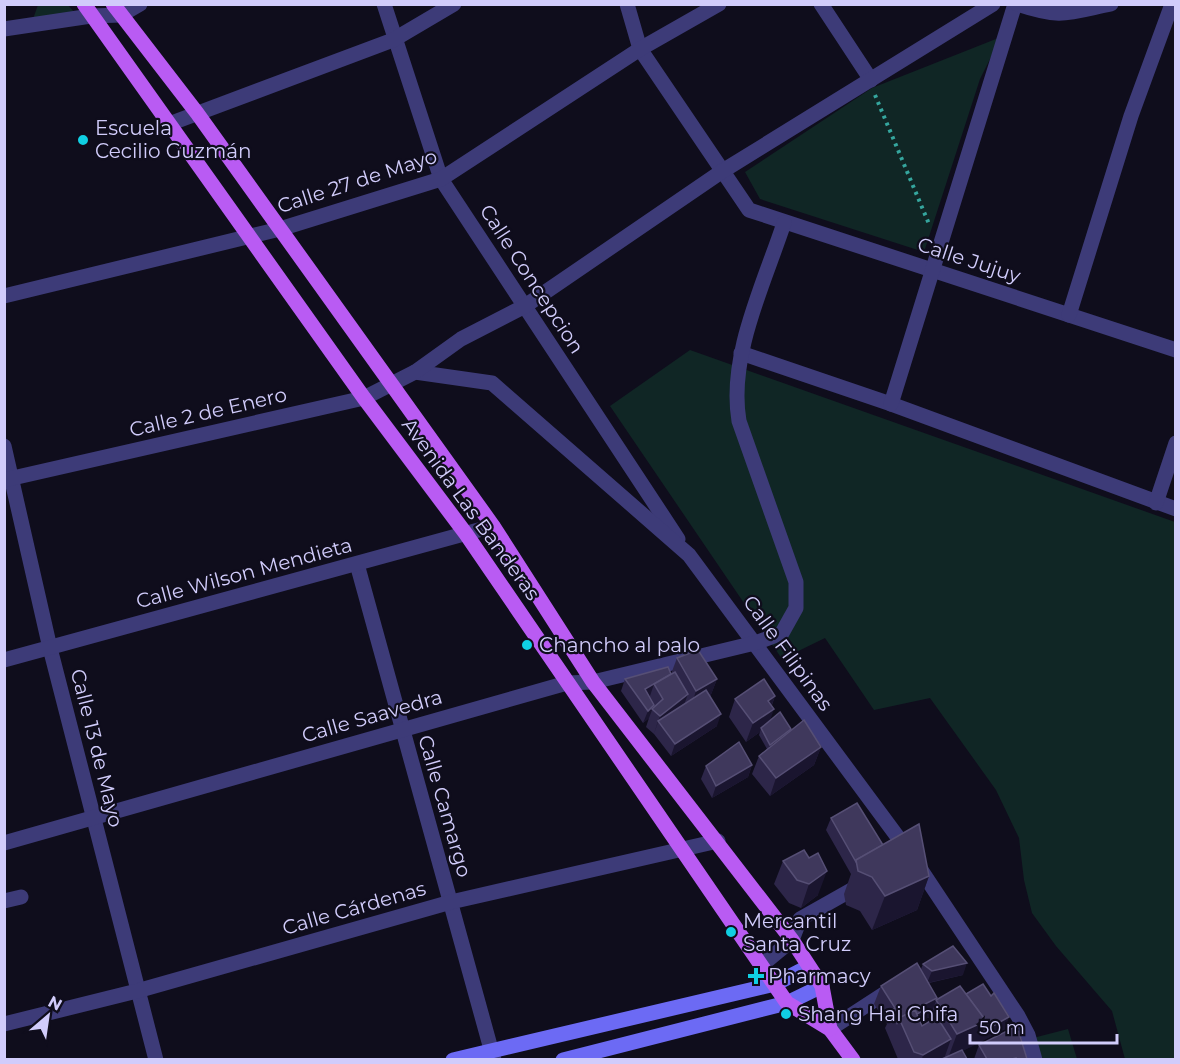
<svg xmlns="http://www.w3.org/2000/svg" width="1180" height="1064" viewBox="0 0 1180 1064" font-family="Montserrat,sans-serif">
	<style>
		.green { fill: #102625 }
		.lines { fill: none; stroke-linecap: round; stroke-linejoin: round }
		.path { stroke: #35a69e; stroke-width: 4; stroke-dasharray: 3 4.5; stroke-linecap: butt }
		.minor { stroke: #3d3b78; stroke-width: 15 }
		.tertiary { stroke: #3d3b78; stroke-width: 15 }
		.secondary { stroke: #6c6af4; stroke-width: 15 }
		.primary { stroke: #b95bf3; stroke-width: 15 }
		.wall { fill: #2d2649; fill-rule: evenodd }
		.shaded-wall { fill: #1a152f }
		.building { fill: #3f385c; stroke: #564f75; stroke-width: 1.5 }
		.poi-dot { fill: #10cfe3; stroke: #0f0d1c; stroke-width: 2 }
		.labels { text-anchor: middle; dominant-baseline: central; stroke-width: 4.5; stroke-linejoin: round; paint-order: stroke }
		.poi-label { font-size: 20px; fill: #d1ccfb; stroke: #0f0d1c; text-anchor: start }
		.street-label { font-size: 20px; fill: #d1ccfb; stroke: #0f0d1c }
	</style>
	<rect width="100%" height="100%" fill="#0f0d1c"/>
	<!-- green -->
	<g class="green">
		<path d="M38,5h30l6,7 -41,7z"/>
		<path d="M1001,37l-21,42 -56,173 -164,-53 -15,-27 127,-84z"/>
		<path d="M690,350l485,172v537h-50l-13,-48 -56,-65 -24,-33 -8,-33 -5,-42 -23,-48 -66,-92 -56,12 -49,-72 -43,21 -172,-253z"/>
		<path d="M1068,1029l9,30h-42l-6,-20z"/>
	</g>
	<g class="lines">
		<!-- path -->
		<path class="path" d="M875,95l54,129"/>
		<!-- minor -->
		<g class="minor">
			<path d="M384,4l57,175 237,360"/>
			<path d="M627,4l13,45 109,161 427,140"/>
			<path d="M821,4l50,76"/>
			<path d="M121,15l19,-11"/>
			<path d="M169,124l224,-84 61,-36"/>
			<path d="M4,296l276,-67 161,-50 199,-130 79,-45"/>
			<path d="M1069,315l62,-199 41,-112"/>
			<path d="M741,353l150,51 285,105"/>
			<path d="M415,372l77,11 197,172 222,300 107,161 10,19 7,25"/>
			<path d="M891,404l124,-400"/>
			<path d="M4,446l46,202 106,412"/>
			<path d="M4,480l360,-82 51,-26 46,-33 64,-33 196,-134 272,-168"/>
			<path d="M1156,503l20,-60"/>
			<path d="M357,564l137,496"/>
			<path d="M4,660l489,-134"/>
			<path d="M4,843l563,-160 26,-1 162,-39 27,-10 14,-25v-26l-57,-161c-11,-65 25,-137 45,-198"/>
			<path d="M4,901l17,-4"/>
			<path d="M763,964l29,-24 8,-21 62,-35"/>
			<path d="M4,1024l133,-33 314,-89 267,-61"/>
			<path d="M830,1029l63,-41"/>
		</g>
		<!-- tertiary -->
		<g class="tertiary">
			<path d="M1017,4c44,15 51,9 94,0"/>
			<path d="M4,29l87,-13 30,-1"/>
		</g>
		<!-- secondary -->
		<g class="secondary">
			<path d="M453,1060l322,-76 33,-17"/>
			<path d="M563,1060l224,-57 35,-17"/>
		</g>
		<!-- primary -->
		<g class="primary">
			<path d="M84,4l280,394 102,136 321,469 43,26 23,31"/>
			<path d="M113,4l84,109 296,413 100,156 199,258 30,46 8,43"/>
		</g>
	</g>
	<!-- wall -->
	<g class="wall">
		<path d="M677,658l40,21 -7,18 7,29 -46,30 -17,-22 -8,-7 3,-9 -6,5 -22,-32 4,-12 46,-5z"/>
		<path d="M775,696l-3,9 -2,16 21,8 -1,2 31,16 -7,18 -44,31 -18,-22 7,-18 8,-7 -8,-14 1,-3 -14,10 -17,-25 6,-18z"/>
		<path d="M752,765l-4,12 -36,21 -11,-19 5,-13z"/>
		<path d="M831,818l52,27 46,31 -12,34 -45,20 -12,-19 -14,-6 -2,-11 7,-20 -25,-44z"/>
		<path d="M804,850l14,45 -17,13 -12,-5 -15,-19 9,-23z"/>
		<path d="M923,964l40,11 -34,8 8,17 29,-6 39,35 -43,22 5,8h-69l-13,-31 2,-4 -13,-20 7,-18 40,-17zM930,1017l-2,6 -6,3 -2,-5z"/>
		<path d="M979,1045l48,14h-53z"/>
	</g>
	<!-- shaded-wall -->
	<g class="shaded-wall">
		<path d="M717,679l-7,18 -20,12 6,-18z"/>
		<path d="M654,684l-4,12 -10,5 5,-12z"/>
		<path d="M688,694l-7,19 -23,8 -4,13 6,-18z"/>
		<path d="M775,696l-6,16 5,-3 -6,18 -7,1 -1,4 -14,10 7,-19 15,-22z"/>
		<path d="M654,705l-5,13 -6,5 5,-12z"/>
		<path d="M721,714l-4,12 -46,30 4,-12z"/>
		<path d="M791,729l-2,6 -21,16 2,-6z"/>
		<path d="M821,747l-7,18 -44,31 6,-18z"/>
		<path d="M752,765l-4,12 -36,21 4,-12z"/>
		<path d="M827,871l-9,24 -17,13 8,-24z"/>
		<path d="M929,876l-12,34 -45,20 13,-34z"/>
		<path d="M967,963l-4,12 -36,8 5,-12z"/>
		<path d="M937,998l-7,19 -13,5 -11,12 17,-29z"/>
		<path d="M1009,1017l-4,12 -28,15 -29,14 9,-24 29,-13z"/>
		<path d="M951,1039l-7,20h-22l1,-4z"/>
	</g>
	<!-- building -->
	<g class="building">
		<path d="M698,650l19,29 -21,12 -19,-33z"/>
		<path d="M668,667l3,7 -26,15 9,16 -6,6 -23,-32z"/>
		<path d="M675,672l13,22 -28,22 -8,-7 11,-10 -9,-15z"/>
		<path d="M764,679l11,17 -7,5 6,8 -21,14 -18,-24z"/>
		<path d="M706,690l15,24 -46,30 -17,-23z"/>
		<path d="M780,712l11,17 -21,16 -9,-17z"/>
		<path d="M804,720l17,27 -45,31 -17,-22z"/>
		<path d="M739,742l13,23 -36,21 -10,-20z"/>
		<path d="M857,803l26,42 -27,15v2l-25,-44z"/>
		<path d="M919,824l10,52 -44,20 -13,-19 -14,-6 -2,-11z"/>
		<path d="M804,850l5,8 9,-5 9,18 -18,13 -12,-4 -14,-19z"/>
		<path d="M953,946l14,17 -35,8 -9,-7z"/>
		<path d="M917,963l20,35 -14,7 -2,7 -4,2 -2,-4 -16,8 -2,5 -5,-13 3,-2 -14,-22z"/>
		<path d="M983,984l8,12 3,-3 15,24 -27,15 4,-11 -20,-27z"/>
		<path d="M960,986l26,35 -29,13 -21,-34z"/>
		<path d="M915,1010l7,16 15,-9 14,22 -28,16 -9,-3 -15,-34z"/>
		<path d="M1017,1026l10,33h-11v-1l-4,1h-25l-8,-14z"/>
		<path d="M962,1050l5,9h-25z"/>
	</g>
	<!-- markers -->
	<g class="poi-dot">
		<circle cx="83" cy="140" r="6"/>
		<circle cx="527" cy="645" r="6"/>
		<circle cx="731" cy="932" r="6"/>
		<path d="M753 967h6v6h6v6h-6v6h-6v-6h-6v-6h6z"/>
		<circle cx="786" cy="1014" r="6"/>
	</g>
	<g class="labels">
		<!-- poi labels -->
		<g class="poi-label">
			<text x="95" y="128">Escuela<tspan x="95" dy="23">Cecilio Guzmán</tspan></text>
			<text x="539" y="645">Chancho al palo</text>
			<text x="743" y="921">Mercantil<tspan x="743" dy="23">Santa Cruz</tspan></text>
			<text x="768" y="976">Pharmacy</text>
			<text x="798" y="1014">Shang Hai Chifa</text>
		</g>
		<!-- street labels -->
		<g class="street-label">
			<text transform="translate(357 181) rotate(-18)">Calle 27 de Mayo</text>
			<text transform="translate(969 260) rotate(18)">Calle Jujuy</text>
			<text transform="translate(532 279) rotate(57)">Calle Concepcion</text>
			<text transform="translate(208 412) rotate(-13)">Calle 2 de Enero</text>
			<text transform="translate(471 509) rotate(54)">Avenida Las Banderas</text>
			<text transform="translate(244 573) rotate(-15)">Calle Wilson Mendieta</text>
			<text transform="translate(788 653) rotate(54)">Calle Filipinas</text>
			<text transform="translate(372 716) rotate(-16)">Calle Saavedra</text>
			<text transform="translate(97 748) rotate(76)">Calle 13 de Mayo</text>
			<text transform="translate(445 806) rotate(74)">Calle Camargo</text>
			<text transform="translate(354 908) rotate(-16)">Calle Cárdenas</text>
		</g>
	</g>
	<!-- border -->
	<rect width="1180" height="1064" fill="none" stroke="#d1ccfb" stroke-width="12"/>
	<!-- north arrow -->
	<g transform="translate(48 1016) rotate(29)" stroke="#0f0d1c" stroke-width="4.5" paint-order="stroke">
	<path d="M0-4.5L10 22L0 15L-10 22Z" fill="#d1ccfb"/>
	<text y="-9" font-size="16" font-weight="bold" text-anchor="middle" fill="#d1ccfb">N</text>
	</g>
	<!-- scale -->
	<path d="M970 1034v9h147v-9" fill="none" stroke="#d1ccfb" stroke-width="3"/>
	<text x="979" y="1034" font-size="18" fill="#d1ccfb" stroke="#0f0d1c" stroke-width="4.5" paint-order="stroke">50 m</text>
</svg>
